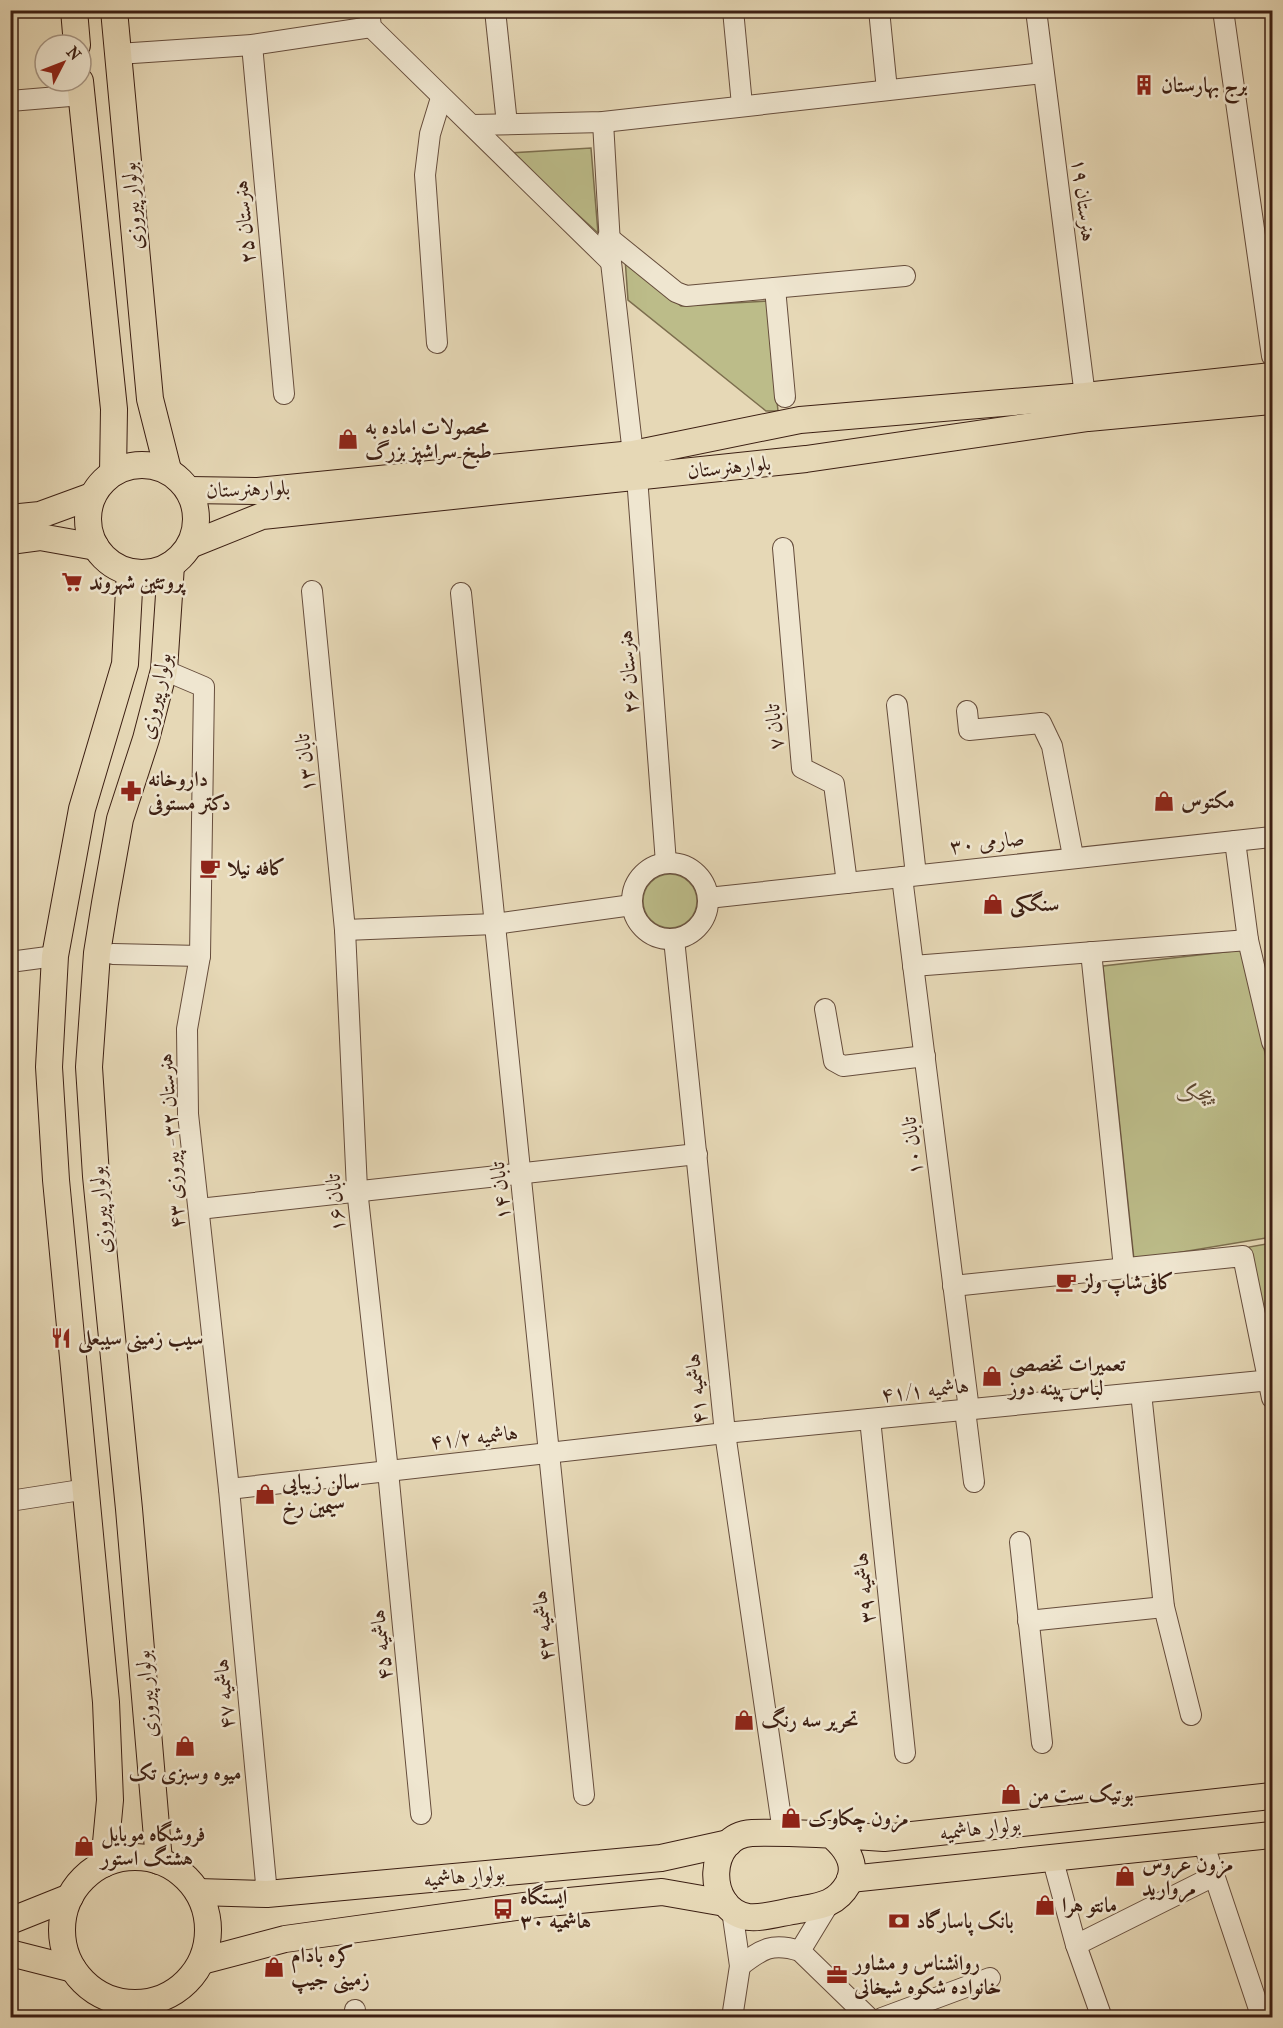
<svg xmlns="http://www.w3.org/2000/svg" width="1283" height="2028" viewBox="0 0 1283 2028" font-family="'IM FELL French Canon',Amiri,serif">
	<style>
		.green { fill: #bcbc89; stroke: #7c6e4e; stroke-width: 1.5 }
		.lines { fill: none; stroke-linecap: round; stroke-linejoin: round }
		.minor-casing { stroke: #664d3c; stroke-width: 22 }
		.major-casing { stroke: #3c1f13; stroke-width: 28 }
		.minor { stroke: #efe6d0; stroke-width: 20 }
		.major { stroke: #e6d8b6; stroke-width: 26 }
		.labels { text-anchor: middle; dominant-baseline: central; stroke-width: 5; stroke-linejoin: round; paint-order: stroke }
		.poi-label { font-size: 21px; font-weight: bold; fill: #3c1f13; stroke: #efe6d0; text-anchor: start }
		.street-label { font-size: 21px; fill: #3c1f13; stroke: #efe6d0 }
		.park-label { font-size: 21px; font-style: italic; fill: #5c4630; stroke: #efe6d0 }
	</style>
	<rect width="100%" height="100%" fill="#e6d8b6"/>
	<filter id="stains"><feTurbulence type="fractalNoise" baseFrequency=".00333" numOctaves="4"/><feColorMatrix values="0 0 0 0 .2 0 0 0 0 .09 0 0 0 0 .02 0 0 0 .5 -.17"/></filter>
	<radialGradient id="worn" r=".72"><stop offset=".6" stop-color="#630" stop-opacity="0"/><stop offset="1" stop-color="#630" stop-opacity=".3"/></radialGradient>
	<!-- green -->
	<g class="green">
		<path d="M591,148l7,85 -88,-80z"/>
		<path d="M625,258l56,48 86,-5 11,110h-12l-138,-111z"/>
		<circle cx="670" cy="901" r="27"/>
		<path d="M1242,950l30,134v153l-138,23 -31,-294z"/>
		<path d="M1272,1243v101l-4,1 -19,-98z"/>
	</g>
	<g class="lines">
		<!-- minor casing -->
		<g class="minor-casing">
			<g id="minor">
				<path d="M369,10l2,17 240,235"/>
				<path d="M495,10l12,114"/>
				<path d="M733,10l9,95"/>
				<path d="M879,10l8,80"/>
				<path d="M1036,10l49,386"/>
				<path d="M1223,10l49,346"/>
				<path d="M252,45l32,349"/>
				<path d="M118,54l134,-9 119,-18"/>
				<path d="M10,101l72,-6"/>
				<path d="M603,122l8,140 22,192"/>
				<path d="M472,125l131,-3 440,-49"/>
				<path d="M608,237l68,55 10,4 219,-20"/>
				<path d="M775,288l10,109"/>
				<path d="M437,343l-12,-168 5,-41 11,-36"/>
				<path d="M637,477l29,386"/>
				<path d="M783,548l19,220 32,16 13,99"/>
				<path d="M312,591l33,339 12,259 31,282 33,343"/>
				<path d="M461,593l123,1202"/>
				<path d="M164,670l40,17 -4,269 -13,73 1,85 41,375 38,405"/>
				<path d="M897,705l19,170"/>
				<path d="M967,711l2,19 72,-7 11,23 21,110"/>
				<path d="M1235,841l13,99 24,102"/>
				<circle cx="670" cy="901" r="38"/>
				<path d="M902,877l67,533"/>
				<path d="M708,898l564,-61"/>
				<path d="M345,930l150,-6 137,-19"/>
				<path d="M674,939l51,494 58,399"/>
				<path d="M1091,952l33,316"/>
				<path d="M113,954l87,2"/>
				<path d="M10,962l45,-6"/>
				<path d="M913,966l335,-26"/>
				<path d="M825,1009l9,52 9,5 82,-10"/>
				<path d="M199,1209l498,-55"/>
				<path d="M953,1286l290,-30 29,142"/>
				<path d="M1141,1393l23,214 27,108"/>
				<path d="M965,1410l9,72"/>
				<path d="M870,1419l35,334"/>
				<path d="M229,1489l496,-56 547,-53"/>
				<path d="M10,1501l77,-12"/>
				<path d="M1020,1542l22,201"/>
				<path d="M1028,1621l136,-14"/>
				<path d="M1203,1842l59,176"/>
				<path d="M1052,1857l24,88 26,73"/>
				<path d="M1076,1945l138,-69"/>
				<path d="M800,1951l28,-46"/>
				<path d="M740,1966c22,-17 32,-24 60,-15l69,67"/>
				<path d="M354,2018l1,-8"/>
				<path d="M732,2018l8,-52 -8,-56"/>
				<path d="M882,2018l108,-40"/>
			</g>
		</g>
		<!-- major casing -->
		<g class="major-casing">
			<g id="major">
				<path d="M74,10l3,35"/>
				<path d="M114,10l36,389 18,71"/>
				<path d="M80,81l34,328 -1,64"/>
				<circle cx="142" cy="519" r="54"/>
				<path d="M189,490l69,1 375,-37 167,-34 285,-24 187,-20"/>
				<path d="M10,518l30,-3 52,-19"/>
				<path d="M10,541l30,-4 56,10"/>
				<path d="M190,545l72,-29 544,-57 282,-41 184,-17"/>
				<path d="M830,1834c15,12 29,30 18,50 -12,21 -29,22 -50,26 -15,2 -36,9 -50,7 -44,-8 -42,-82 4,-84 44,-1 88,2 132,5l388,-42"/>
				<circle cx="135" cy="1930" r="73"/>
				<path d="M159,1861l-30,-352 -33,-333 -7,-109 8,-114 8,-50 15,-84 26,-80 18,-69 7,-105"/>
				<path d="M104,1864l6,-64 -4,-98 -50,-522 -7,-113 6,-111 27,-147 43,-145 5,-92"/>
				<path d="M850,1879l422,-44"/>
				<path d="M198,1892l69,2 394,-36 68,-15"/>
				<path d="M10,1921l60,-24"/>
				<path d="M10,1953l63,16"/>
				<path d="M202,1961l83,-22 253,-35 124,-12 63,11"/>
			</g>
		</g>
		<!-- minor -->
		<use href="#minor" class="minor"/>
		<!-- major -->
		<use href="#major" class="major"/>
	</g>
	<!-- icons -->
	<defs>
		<g id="building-bare" transform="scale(1.62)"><path d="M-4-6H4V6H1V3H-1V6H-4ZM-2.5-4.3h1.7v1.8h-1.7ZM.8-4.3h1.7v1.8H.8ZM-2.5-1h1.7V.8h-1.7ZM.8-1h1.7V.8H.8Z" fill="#8f2418" stroke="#efe6d0" stroke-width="2.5" paint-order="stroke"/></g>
		<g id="shop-bare" transform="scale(1.62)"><path d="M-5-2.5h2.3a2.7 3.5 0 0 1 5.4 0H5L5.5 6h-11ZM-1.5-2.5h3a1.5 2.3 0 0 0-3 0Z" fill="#8f2418" stroke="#efe6d0" stroke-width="2.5" paint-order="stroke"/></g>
		<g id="supermarket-bare" transform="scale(1.62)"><path d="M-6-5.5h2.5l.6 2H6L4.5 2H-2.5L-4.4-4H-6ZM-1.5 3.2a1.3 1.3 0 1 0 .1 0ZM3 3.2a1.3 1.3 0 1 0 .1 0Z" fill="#8f2418" stroke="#efe6d0" stroke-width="2.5" paint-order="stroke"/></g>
		<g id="pharmacy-bare" transform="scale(1.62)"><path d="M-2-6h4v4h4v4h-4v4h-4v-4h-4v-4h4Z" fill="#8f2418" stroke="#efe6d0" stroke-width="2.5" paint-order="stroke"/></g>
		<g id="cafe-bare" transform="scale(1.62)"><path d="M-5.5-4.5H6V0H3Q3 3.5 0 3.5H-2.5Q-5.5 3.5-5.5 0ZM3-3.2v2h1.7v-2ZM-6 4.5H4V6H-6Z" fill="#8f2418" stroke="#efe6d0" stroke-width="2.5" paint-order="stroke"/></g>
		<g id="restaurant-bare" transform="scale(1.62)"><path d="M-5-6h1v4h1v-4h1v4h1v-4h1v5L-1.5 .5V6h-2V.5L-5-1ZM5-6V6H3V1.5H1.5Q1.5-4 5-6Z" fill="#8f2418" stroke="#efe6d0" stroke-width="2.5" paint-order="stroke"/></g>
		<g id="bus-bare" transform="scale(1.62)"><path d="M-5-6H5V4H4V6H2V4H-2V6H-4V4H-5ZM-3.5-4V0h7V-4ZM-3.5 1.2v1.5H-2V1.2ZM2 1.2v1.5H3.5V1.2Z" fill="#8f2418" stroke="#efe6d0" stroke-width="2.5" paint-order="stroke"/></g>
		<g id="bank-bare" transform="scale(1.62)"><path d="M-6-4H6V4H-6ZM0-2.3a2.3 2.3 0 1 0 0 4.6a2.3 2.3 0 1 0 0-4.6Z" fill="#8f2418" stroke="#efe6d0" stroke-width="2.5" paint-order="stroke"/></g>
		<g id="office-bare" transform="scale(1.62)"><path d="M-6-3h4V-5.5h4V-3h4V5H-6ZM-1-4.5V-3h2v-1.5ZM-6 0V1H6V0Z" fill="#8f2418" stroke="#efe6d0" stroke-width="2.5" paint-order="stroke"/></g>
	</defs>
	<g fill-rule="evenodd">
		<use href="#building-bare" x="1144" y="85"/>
		<use href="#shop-bare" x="348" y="439"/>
		<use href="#supermarket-bare" x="72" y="582"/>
		<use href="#pharmacy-bare" x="131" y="791"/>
		<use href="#shop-bare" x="1164" y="801"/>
		<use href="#cafe-bare" x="210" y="868"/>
		<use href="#shop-bare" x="993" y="904"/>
		<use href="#cafe-bare" x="1066" y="1282"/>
		<use href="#restaurant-bare" x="61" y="1338"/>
		<use href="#shop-bare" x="992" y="1376"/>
		<use href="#shop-bare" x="265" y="1494"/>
		<use href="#shop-bare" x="744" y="1720"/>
		<use href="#shop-bare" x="185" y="1746"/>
		<use href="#shop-bare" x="1011" y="1794"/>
		<use href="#shop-bare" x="791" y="1818"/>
		<use href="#shop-bare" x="84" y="1846"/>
		<use href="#shop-bare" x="1125" y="1876"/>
		<use href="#shop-bare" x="1045" y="1905"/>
		<use href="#bus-bare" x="503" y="1909"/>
		<use href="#bank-bare" x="899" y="1921"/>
		<use href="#shop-bare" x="274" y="1967"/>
		<use href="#office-bare" x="837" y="1975"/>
	</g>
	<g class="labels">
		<!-- poi labels -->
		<g class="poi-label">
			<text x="1161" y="85">برج بهارستان</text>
			<text x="365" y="427">محصولات اماده به<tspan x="365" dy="24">طبخ سراشپز بزرگ</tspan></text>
			<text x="89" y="582">پروتئین شهروند</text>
			<text x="148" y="779">داروخانه<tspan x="148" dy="24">دکتر مستوفی</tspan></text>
			<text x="1181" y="801">مکتوس</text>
			<text x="227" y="868">کافه نیلا</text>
			<text x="1010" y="904">سنگکی</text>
			<text x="1083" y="1282">کافی‌شاپ ولز</text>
			<text x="78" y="1338">سیب زمینی سیبعلی</text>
			<text x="1009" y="1364">تعمیرات تخصصی<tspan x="1009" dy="24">لباس پینه دوز</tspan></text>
			<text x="282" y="1482">سالن زیبایی<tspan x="282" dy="24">سیمین رخ</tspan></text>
			<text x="761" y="1720">تحریر سه رنگ</text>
			<text x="185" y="1773" text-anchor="middle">میوه وسبزی تک</text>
			<text x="1028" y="1794">بوتیک ست من</text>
			<text x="808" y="1818">مزون چکاوک</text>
			<text x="101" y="1834">فروشگاه موبایل<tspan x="101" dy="24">هشتگ استور</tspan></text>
			<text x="1142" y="1864">مزون عروس<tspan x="1142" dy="24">مروارید</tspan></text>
			<text x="520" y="1897">ایستگاه<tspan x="520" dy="24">هاشمیه ۳۰</tspan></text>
			<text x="1062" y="1905">مانتو هرا</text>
			<text x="916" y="1921">بانک پاسارگاد</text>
			<text x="291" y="1955">کره بادام<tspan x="291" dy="24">زمینی جیپ</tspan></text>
			<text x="854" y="1963">روانشناس و مشاور<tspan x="854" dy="24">خانواده شکوه شیخانی</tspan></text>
		</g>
		<!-- street labels -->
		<g class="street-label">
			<text transform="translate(1084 200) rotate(83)">هنرستان ۱۹</text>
			<text transform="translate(132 206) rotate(-95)">بولوار پیروزی</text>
			<text transform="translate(244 222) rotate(-95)">هنرستان ۲۵</text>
			<text transform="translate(729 467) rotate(-6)">بلوارهنرستان</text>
			<text transform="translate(248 489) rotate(-2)">بلوارهنرستان</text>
			<text transform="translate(628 672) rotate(-94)">هنرستان ۲۶</text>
			<text transform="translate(155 696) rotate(-78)">بولوار پیروزی</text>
			<text transform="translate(774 727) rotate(-95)">تابان ۷</text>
			<text transform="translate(305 763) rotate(-96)">تابان ۱۳</text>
			<text transform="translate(987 842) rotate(-7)">صارمی ۳۰</text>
			<text transform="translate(171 1141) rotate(-94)">هنرستان ۳۲ - پیروزی ۴۳</text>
			<text transform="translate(912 1146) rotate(-97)">تابان ۱۰</text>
			<text transform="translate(500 1191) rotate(-96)">تابان ۱۴</text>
			<text transform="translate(335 1203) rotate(-95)">تابان ۱۶</text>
			<text transform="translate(100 1210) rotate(-95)">بولوار پیروزی</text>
			<text transform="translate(696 1389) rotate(-96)">هاشمیه ۴۱</text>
			<text transform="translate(925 1390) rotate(-6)">هاشمیه ۴۱/۱</text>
			<text transform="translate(474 1437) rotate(-6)">هاشمیه ۴۱/۲</text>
			<text transform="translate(864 1588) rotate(-96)">هاشمیه ۳۹</text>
			<text transform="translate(543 1626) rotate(-96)">هاشمیه ۴۳</text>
			<text transform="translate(381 1645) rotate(-96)">هاشمیه ۴۵</text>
			<text transform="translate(146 1694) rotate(-95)">بولوار پیروزی</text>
			<text transform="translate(224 1694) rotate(-95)">هاشمیه ۴۷</text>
			<text transform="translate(980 1828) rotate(-7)">بولوار هاشمیه</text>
			<text transform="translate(464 1876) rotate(-5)">بولوار هاشمیه</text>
		</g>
		<!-- park labels -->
		<g class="park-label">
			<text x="1195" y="1093">پیچک</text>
		</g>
	</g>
	<!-- margin -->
	<rect width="1283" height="2028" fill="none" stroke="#e6d8b6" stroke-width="36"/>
	<rect x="12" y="12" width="1259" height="2004" fill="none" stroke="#3c1f13" stroke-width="3"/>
	<rect x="18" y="18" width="1247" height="1992" fill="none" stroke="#3c1f13" stroke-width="1.5"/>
	<!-- north arrow -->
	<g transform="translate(63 63) rotate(48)"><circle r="28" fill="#efe6d0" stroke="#a79684" stroke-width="1.5"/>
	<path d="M0-4.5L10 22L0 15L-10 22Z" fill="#8f2418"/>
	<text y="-9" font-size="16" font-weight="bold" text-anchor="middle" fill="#3c1f13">N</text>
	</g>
	<rect width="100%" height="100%" filter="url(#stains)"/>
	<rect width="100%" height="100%" fill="url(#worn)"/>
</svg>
